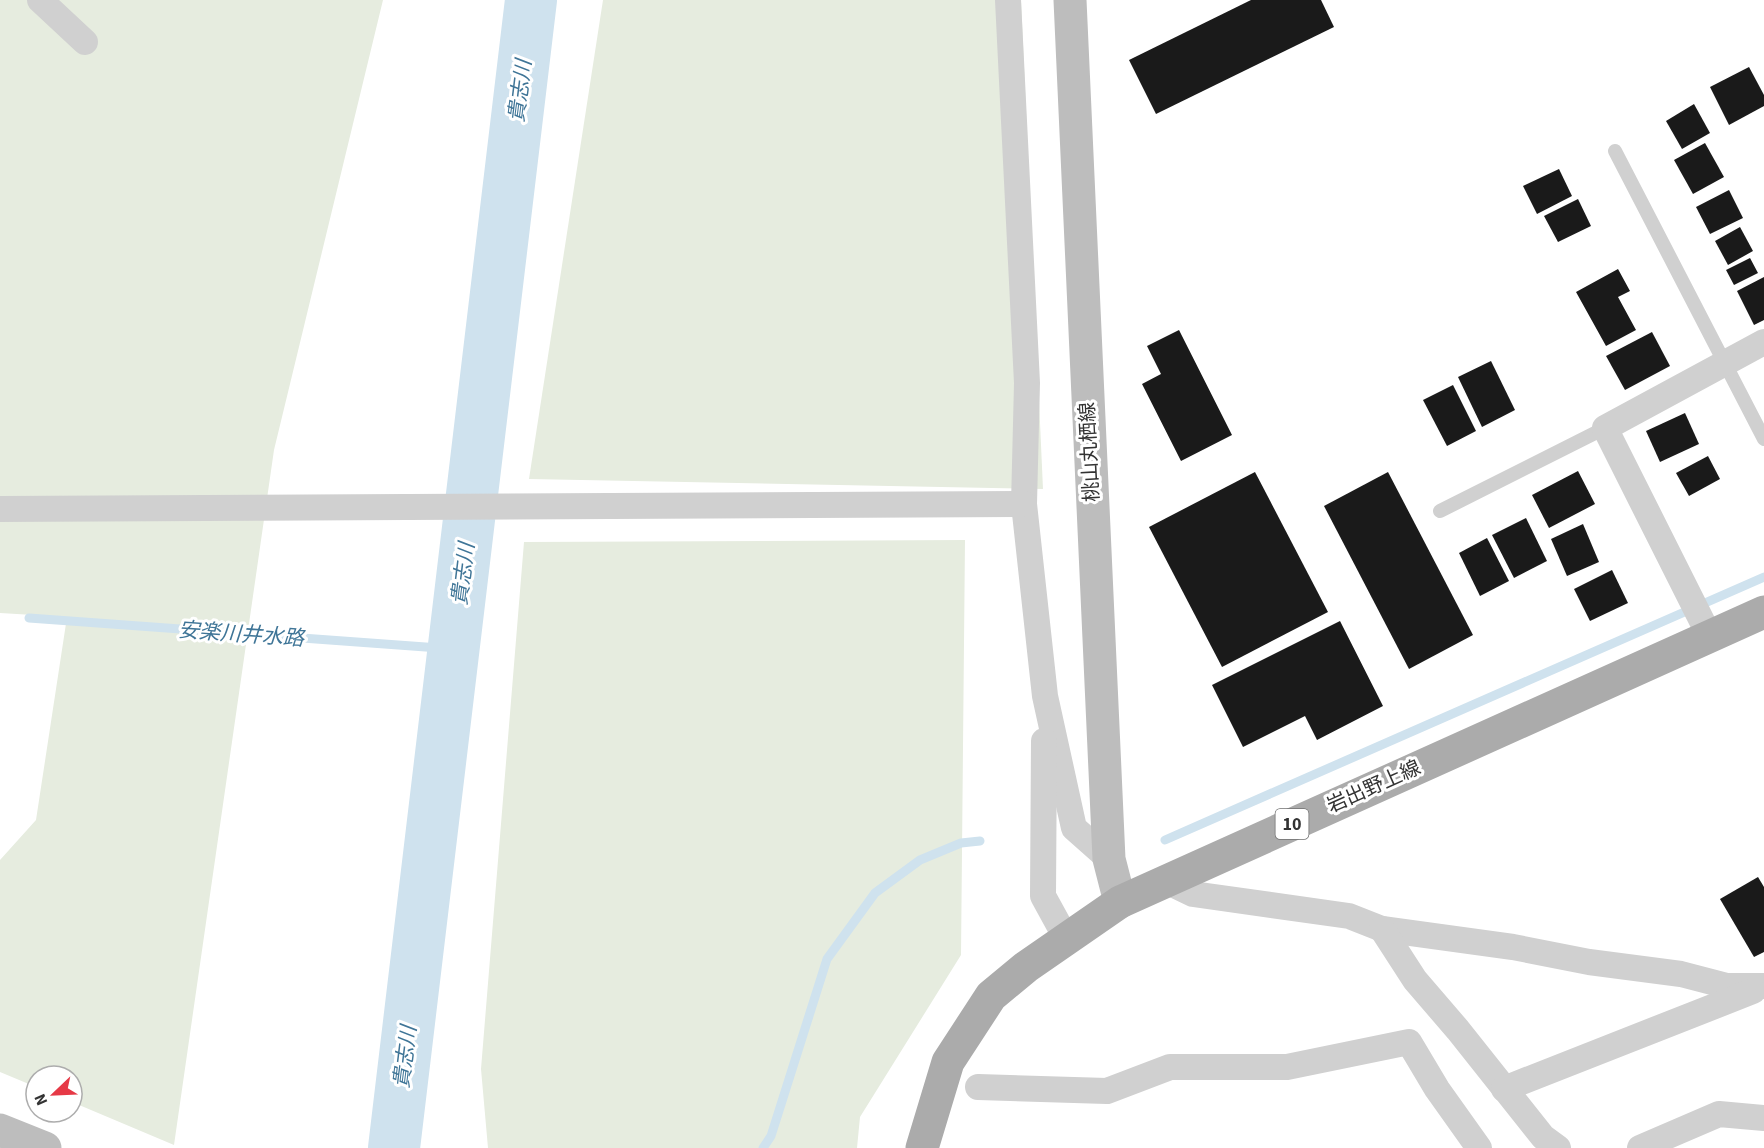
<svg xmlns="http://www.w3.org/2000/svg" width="1764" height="1148" viewBox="0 0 1764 1148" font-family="'Source Sans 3','Noto Sans JP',sans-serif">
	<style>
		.green { fill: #e6ecdf }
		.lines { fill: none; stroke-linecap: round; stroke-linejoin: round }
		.stream { stroke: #cfe2ee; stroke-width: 9 }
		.river { stroke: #cfe2ee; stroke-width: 52 }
		.building { fill: #1a1a1a }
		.lane { stroke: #d0d0d0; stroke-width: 14 }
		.street { stroke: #d0d0d0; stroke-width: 26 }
		.secondary { stroke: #bdbdbd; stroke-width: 33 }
		.primary { stroke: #ababab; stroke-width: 33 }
		.labels { text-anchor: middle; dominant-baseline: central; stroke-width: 6; stroke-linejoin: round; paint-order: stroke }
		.shield { fill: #fff; stroke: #707070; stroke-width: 1.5 }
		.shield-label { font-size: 18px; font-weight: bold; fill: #333 }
		.street-label { font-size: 20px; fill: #333; stroke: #fff }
		.water-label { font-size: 21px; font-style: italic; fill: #3f7597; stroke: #fff }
	</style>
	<rect width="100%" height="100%" fill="#fff"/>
	<!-- green -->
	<g class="green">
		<path d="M0,0h383l-109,450 -100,695 -102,-43v-26h-36v11l-36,-15v-212l36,-40 31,-203 -67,-4z"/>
		<path d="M603,0h418l22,489 -514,-10z"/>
		<path d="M965,540l-4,415 -101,162 -3,31h-369l-7,-79 43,-527z"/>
	</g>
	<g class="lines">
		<!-- stream -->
		<g class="stream">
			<path d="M29,618l424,31"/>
			<path d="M1165,840l599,-263"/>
			<path d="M763,1148l8,-12 56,-177 48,-66 45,-33 41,-17 19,-2"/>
		</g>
		<!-- river -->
		<path class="river" d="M394,1148l137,-1148"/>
	</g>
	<!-- building -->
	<g class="building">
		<path d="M1251,0h70l13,27 -178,87 -27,-54z"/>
		<path d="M1749,67l15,28v11l-35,19 -19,-38z"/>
		<path d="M1694,104l16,29 -28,16 -16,-28z"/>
		<path d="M1705,143l19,34 -31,17 -19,-34z"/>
		<path d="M1559,169l13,27 -35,18 -14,-28z"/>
		<path d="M1729,190l14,28 -33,16 -14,-27z"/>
		<path d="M1578,199l13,27 -33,16 -14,-26z"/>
		<path d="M1740,227l13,24 -25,14 -13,-24z"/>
		<path d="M1750,258l8,15 -24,12 -8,-15z"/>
		<path d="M1618,269l12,22 -12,6 18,33 -30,16 -30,-54z"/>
		<path d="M1764,277v43l-10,5 -17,-34z"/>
		<path d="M1179,330l53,105 -51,26 -39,-77 19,-10 -14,-28z"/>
		<path d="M1652,332l18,34 -45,24 -19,-34z"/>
		<path d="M1491,361l24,49 -33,17 -24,-50z"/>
		<path d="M1453,385l23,46 -29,15 -24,-46z"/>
		<path d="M1685,413l14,31 -39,18 -14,-31z"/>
		<path d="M1708,456l12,23 -31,17 -13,-23z"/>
		<path d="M1578,471l17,33 -46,24 -17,-33z"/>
		<path d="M1255,472l73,140 -106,55 -73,-140z"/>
		<path d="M1388,472l85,163 -64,34 -85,-163z"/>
		<path d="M1526,518l21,43 -33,17 -22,-43z"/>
		<path d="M1583,524l16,38 -32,14 -16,-37z"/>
		<path d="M1487,538l22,43 -29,15 -21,-43z"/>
		<path d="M1612,570l16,33 -38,18 -16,-32z"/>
		<path d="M1340,621l43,85 -66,34 -12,-24 -62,31 -31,-62z"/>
		<path d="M1758,877l6,10v65l-10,5 -34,-58z"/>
	</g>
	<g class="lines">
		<!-- lane -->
		<g class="lane">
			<path d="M1615,151l149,288"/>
			<path d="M1440,511l165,-83"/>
		</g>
		<!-- street -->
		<g class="street">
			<path d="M40,0l45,42"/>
			<path d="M1008,0l19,383 -3,121 21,192 29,132 35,31"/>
			<path d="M0,509l1024,-5"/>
			<path d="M1710,637l-105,-209 159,-86"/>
			<path d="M1044,741l-1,155 23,42"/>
			<path d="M1166,881l27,13 156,22 33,13 131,18 76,15 92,12 46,12h37"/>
			<path d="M1382,929l33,51 43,50 85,107 15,11"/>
			<path d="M978,1087l129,4 63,-24h117l122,-25 28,47 42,59"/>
			<path d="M1504,1089l249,-98"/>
			<path d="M1640,1148l79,-34 45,4"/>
		</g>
		<!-- secondary -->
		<g class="secondary">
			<path d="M1070,0l39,859 11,43"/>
			<path d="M0,1130l45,18"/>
		</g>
		<!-- primary -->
		<path class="primary" d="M922,1148l26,-86 43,-66 35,-29 94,-65 644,-290"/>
	</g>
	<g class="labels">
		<!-- shield labels -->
		<rect class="shield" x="1275.5" y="809" width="33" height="30" rx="4.5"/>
		<g class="shield-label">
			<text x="1292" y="824">10</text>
		</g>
		<!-- street labels -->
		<g class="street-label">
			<text transform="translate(1090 452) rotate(-93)">桃山丸栖線</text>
			<text transform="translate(1374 787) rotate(-24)">岩出野上線</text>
		</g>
		<!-- water labels -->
		<g class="water-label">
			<text transform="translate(520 91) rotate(-83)">貴志川</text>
			<text transform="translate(463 574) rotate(-83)">貴志川</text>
			<text transform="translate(241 634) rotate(4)">安楽川井水路</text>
			<text transform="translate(405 1057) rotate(-83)">貴志川</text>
		</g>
	</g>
	<!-- north arrow -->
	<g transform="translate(54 1094) rotate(247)"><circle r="28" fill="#ffffff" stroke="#adadad" stroke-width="1.5"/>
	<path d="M0-4.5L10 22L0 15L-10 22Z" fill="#e63946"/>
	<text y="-9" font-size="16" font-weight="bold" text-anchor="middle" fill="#333333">N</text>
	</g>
</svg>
